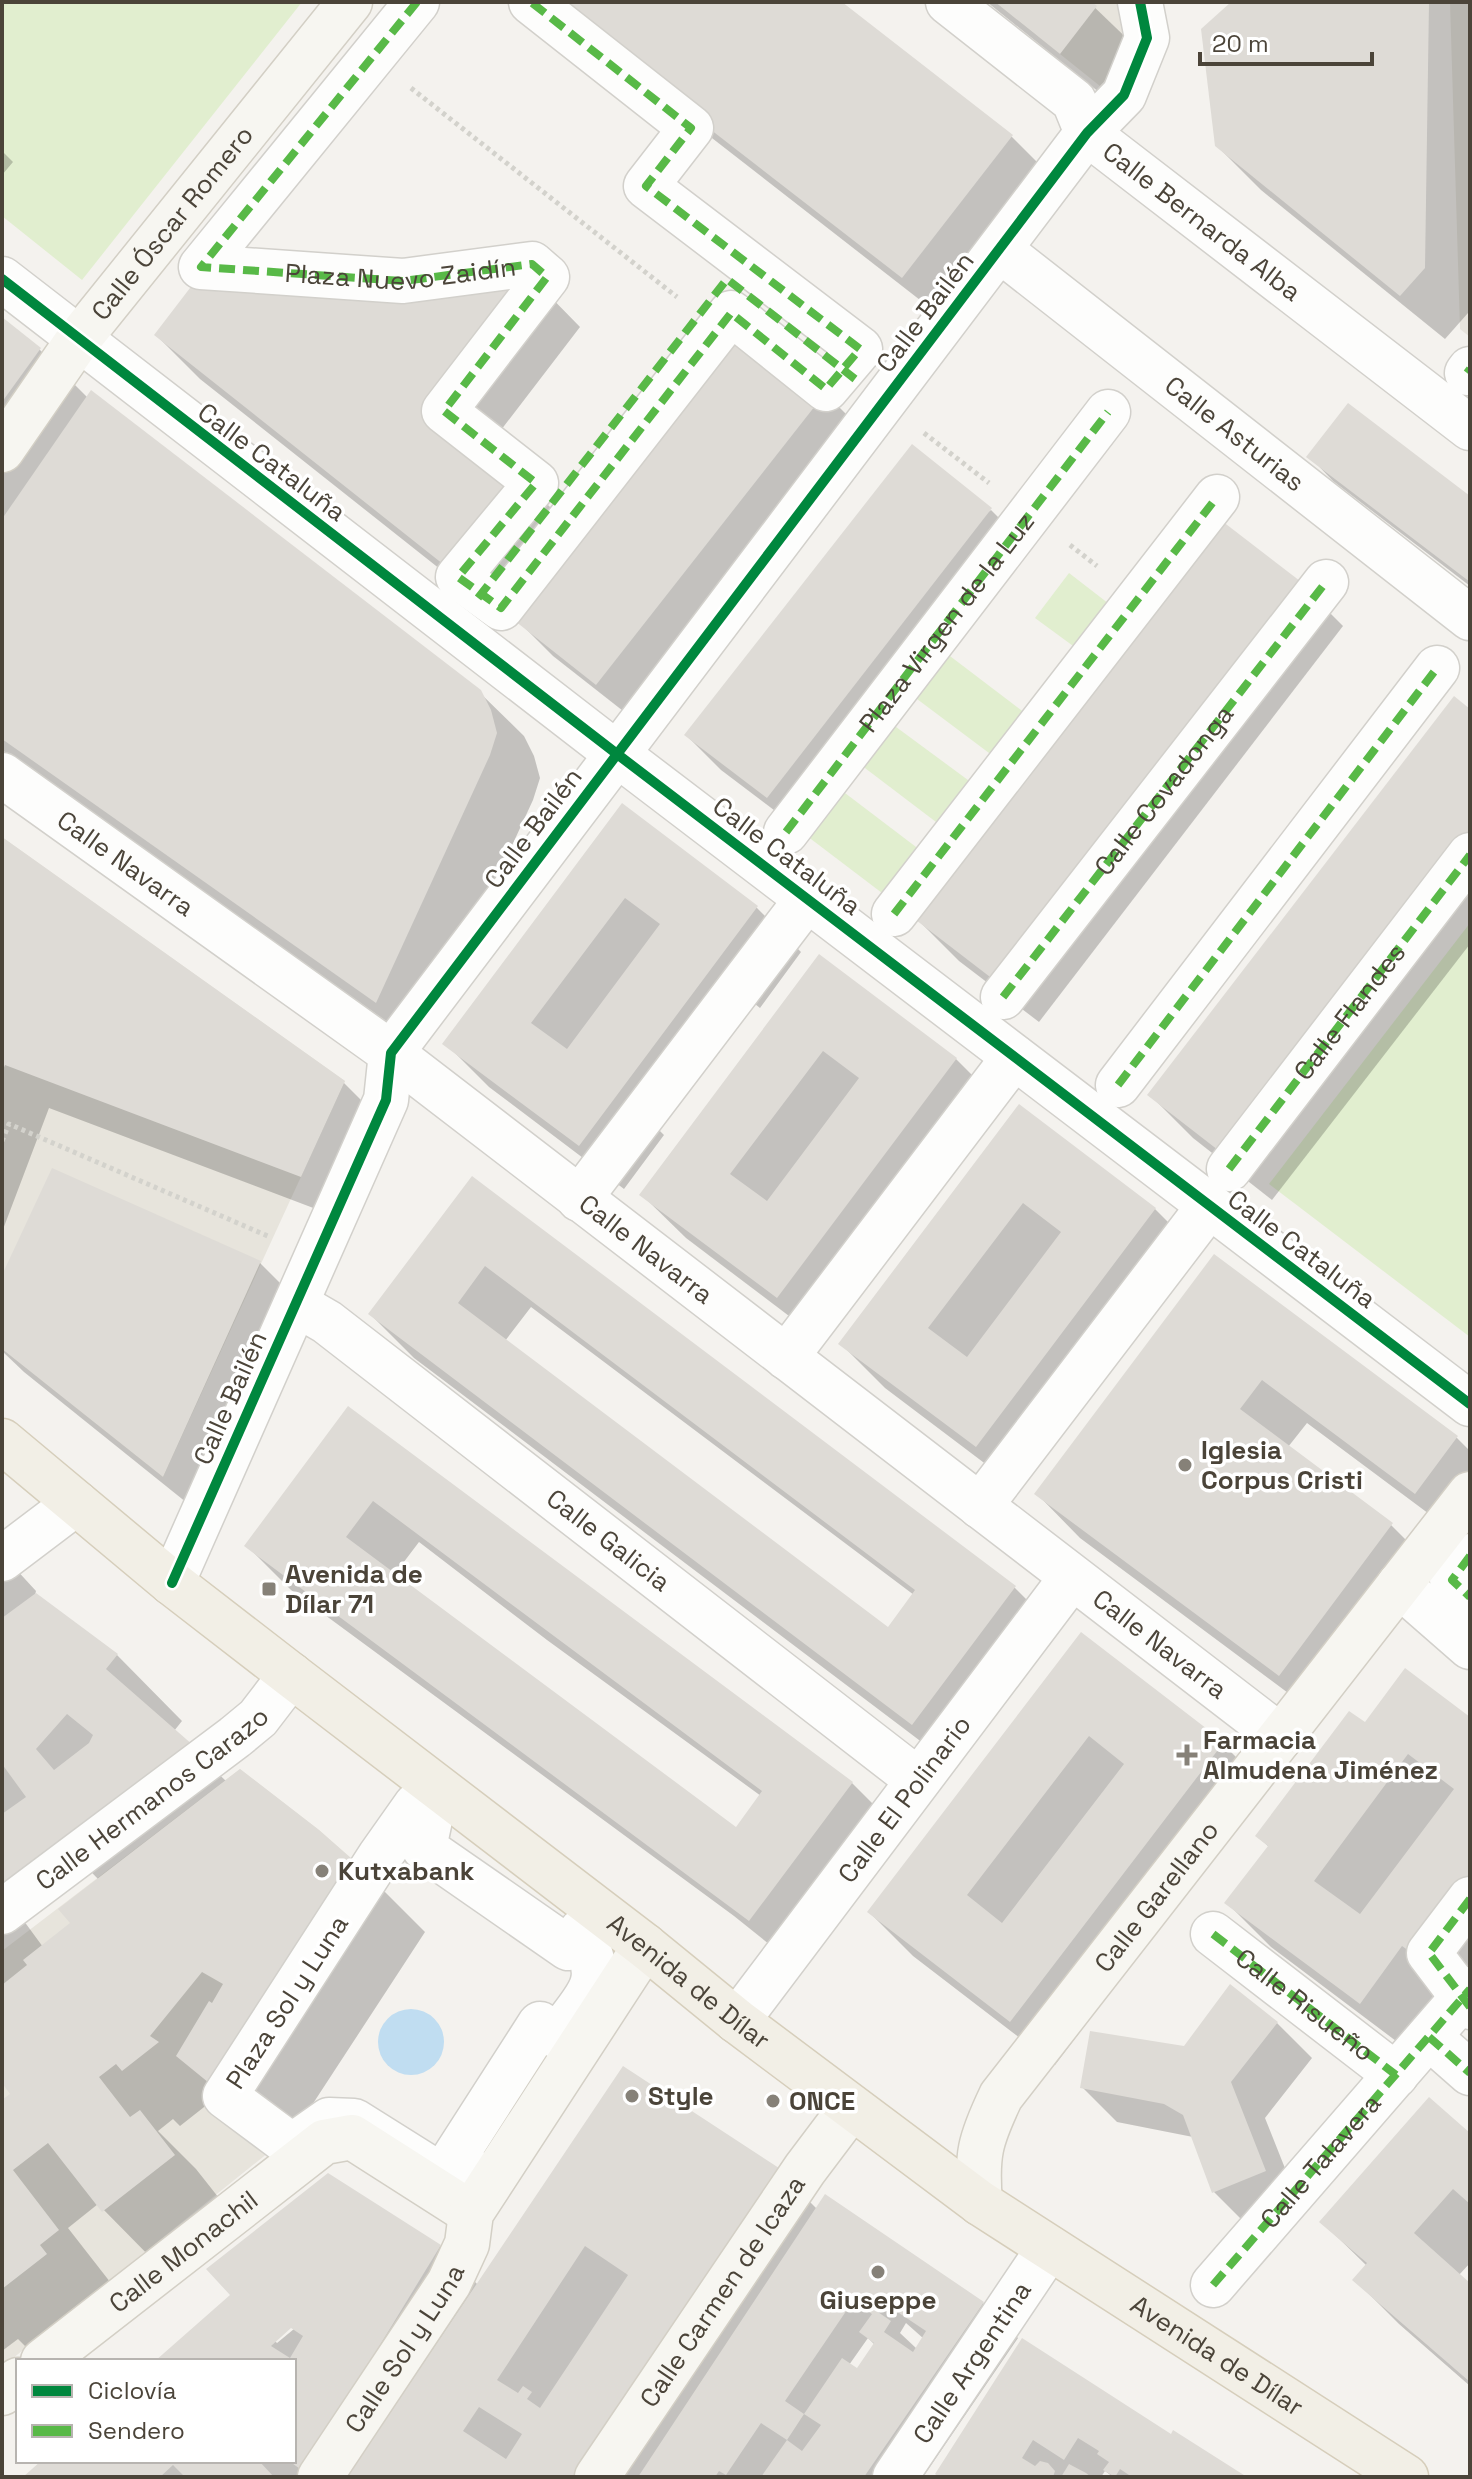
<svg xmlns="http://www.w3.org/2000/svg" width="1472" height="2479" viewBox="0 0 1472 2479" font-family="'Space Grotesk',sans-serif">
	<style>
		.residential { fill: #e7e4dc }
		.green { fill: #e1eecf }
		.water { fill: #c0ddf1 }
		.shadow { fill: #0003; fill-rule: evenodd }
		.building { fill: #dedbd6; fill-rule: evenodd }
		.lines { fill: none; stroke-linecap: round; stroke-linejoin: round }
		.street-casing { stroke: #d2d0cb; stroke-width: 47 }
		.secondary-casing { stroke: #d3cfc5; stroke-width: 47 }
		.primary-casing { stroke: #d6cebb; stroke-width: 47 }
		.path { stroke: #d3d2cc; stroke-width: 5; stroke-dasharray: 4 4; stroke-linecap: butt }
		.street { stroke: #fdfdfc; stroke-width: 44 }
		.secondary { stroke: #f7f6f1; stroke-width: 44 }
		.primary { stroke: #f2efe6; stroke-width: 44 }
		.quiet { stroke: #58b947; stroke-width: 8; stroke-dasharray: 16 8; stroke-linecap: butt }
		.cycleway-casing { stroke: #fff; stroke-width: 15 }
		.cycleway { stroke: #00873e; stroke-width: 10 }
		.poi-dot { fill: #868178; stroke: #fff; stroke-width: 3 }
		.labels { text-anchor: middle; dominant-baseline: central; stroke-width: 7; stroke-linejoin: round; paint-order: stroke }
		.street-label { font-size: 26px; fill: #4b4439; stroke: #fff }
		.poi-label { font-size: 26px; font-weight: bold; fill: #4b4439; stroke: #fff; text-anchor: start }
	</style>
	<rect width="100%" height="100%" fill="#f4f2ee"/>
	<!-- residential -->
	<g class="residential">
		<path d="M995,2h124l12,37 -20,35 -11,12z"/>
		<path d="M1450,2h20v335l-10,-8z"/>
		<path d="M2,837l343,244 -182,396 -161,-128z"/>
		<path d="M240,1769l79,61 50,44 -144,222 59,44 -282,227v-416z"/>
	</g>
	<!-- green -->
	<g class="green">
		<path d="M2,2h300l-220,278 -80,-64z"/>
		<path d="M1069,573l44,34 -33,44 -45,-33z"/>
		<path d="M946,653l79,60 -32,43 -80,-60z"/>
		<path d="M892,724l80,59 -32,42 -79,-60z"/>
		<path d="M841,790l79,60 -34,46 -79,-60z"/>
		<path d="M1470,923v414l-201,-153z"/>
	</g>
	<!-- water -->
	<circle class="water" cx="411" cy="2042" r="33"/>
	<!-- shadow -->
	<g class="shadow">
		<path d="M537,2h301l174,135 44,44 -109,140z"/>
		<path d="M987,2h102l51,49 -35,46z"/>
		<path d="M1234,2h236l-2,311 -23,26 -184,-149 -44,-44z"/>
		<path d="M2,151l11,11 -11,13z"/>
		<path d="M537,283l43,44 -95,124 41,32 44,44 -72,88 -298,-236 -44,-44z"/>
		<path d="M2,320l37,29 49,49 391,294 45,44 10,20 6,22 -7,22 -113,245 -418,-295z"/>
		<path d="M825,393l35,35 -228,290 -79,-62 -35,-35z"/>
		<path d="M1309,456l161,43v87l-137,-105z"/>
		<path d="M991,510l34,34 -222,288 -82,-62 -35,-35z"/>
		<path d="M1299,582l44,44 -304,396 -80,-61 -44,-44z"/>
		<path d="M1470,711v233l-198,256 -79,-62 -44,-44z"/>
		<path d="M622,806l135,102 44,44 -41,56 -10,-8 -95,126 9,9 -40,54 -135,-102 -44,-44z"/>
		<path d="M2,839l342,244 44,44 -43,93 -296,-112 -47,124z"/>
		<path d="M819,957l137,102 44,44 -178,238 -136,-103 -44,-43z"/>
		<path d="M1019,1107l136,102 44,44 -149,177 9,9 -39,51 -135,-102 -44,-44z"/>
		<path d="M53,1171l207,92 44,44 -97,212 -183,-147 -22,-21v-71z"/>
		<path d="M472,1179l543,409 44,44 -103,136 -542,-410 -44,-44zM531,1307l383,288 -26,35 -383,-289z"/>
		<path d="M1214,1257l243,181 13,13v72l-10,14 -153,-114 -19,24 103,78 44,44 -112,150 -243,-181 -43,-44z"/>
		<path d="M348,1409l504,374 44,44 -102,137 -60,-48 -443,-326 -44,-44zM419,1542l128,98 214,156 -25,34 -342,-255z"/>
		<path d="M2,1554l34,37 -1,4 82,60 65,66 -8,10 53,51 141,93 57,57 -143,219 -69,-51 -33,26 -7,-7 -15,12 38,38 34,43 -70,55 -62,-63 -30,24 46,59 -75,73 -21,-21 -16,12v-248l11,-9 -11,-14zM56,1836l43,44 -27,44 -29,23 -22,-30z"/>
		<path d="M1081,1635l141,108 44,44 -176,213 8,8 -43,57 -142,-109 -44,-44z"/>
		<path d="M1470,1719v275l-66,53 -133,-100 -44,-44 42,-56 -12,-11 109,-111z"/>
		<path d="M1277,2023l35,35 -47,60 35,88 -51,21 -35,-35 -21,-55 -76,-15 -35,-35 103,-39z"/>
		<path d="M623,2069l155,101 39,39 166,94 35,35 -95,139h-621l-2,-2 -3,2h-271l18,-16h250v-100h-136l282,-115 38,39zM298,2320l2,4 -23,19 -3,-3zM906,2323l18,16 -7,10 -17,-16zM868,2338l7,7 -18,25 -8,-5z"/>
		<path d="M1470,2136v127l-11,12 11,10v101l-71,-62 -44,-44 12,-14 -45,-44z"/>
		<path d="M1022,2341l150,95 72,41h-131l-8,-6 -4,6h-160z"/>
	</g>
	<!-- building -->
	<g class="building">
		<path d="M546,2h296l171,133 -111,143z"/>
		<path d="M995,2h97l5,4 -37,48z"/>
		<path d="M1231,2h198l-4,266 -25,28 -185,-150 -14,-117z"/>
		<path d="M523,269l-85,142 89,70 -74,91 -299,-237 49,-64z"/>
		<path d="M2,317l39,31 -39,54z"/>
		<path d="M746,328l80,64 -230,293 -81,-64z"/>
		<path d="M91,390l390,300 10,20 6,23 -7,22 -114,248 -374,-264v-220z"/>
		<path d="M1348,403l122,93v86l-164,-125z"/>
		<path d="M912,444l80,64 -225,290 -83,-63z"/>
		<path d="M1222,521l78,60 -306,399 -82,-63z"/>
		<path d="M1454,696l16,13v135l-243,313 -80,-62z"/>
		<path d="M622,803l136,103 -179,240 -137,-102zM625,898l35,26 -93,125 -36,-26z"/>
		<path d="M2,837l343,244 -44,96 -296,-112 -3,7z"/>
		<path d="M819,954l138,104 -180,240 -138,-103zM823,1051l36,27 -92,123 -37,-27z"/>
		<path d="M1019,1104l137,104 -180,239 -138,-103zM1023,1203l38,29 -94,125 -39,-29z"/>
		<path d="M52,1168l209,93 -98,216 -161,-128v-74z"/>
		<path d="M472,1176l544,410 -104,139 -544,-411zM485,1266l430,324 -27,37 -430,-324z"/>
		<path d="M1214,1254l244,182 -43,58 -153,-114 -22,29 153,114 -114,153 -245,-182z"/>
		<path d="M348,1406l505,376 -104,139 -505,-375zM373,1501l389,290 -26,36 -390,-290z"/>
		<path d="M36,1593l82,61 -12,15 88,77 -192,143v-75l24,-17 -24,-33v-146zM67,1714l26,21 -4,8 -35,27 -18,-21z"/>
		<path d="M1081,1632l143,110 -214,280 -143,-110zM1089,1736l35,28 -122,159 -35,-28z"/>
		<path d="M1405,1668l65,49v175l-50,67 -18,-13 -42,58 -136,-101 44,-57 -13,-10 94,-125 16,11zM1408,1754l46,35 -94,125 -46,-33z"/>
		<path d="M240,1769l79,61 50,44 -144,222 -49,-40 33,-55 3,2 11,-19 -21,-12 -52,64 9,6 -37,29 -6,-7 -17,13 31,40 10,-7 35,45 -73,57 -54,-69 -35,27 46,60 -19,15 7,9 -45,35v-189l8,-6 -8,-11v-98l25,-20 -4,-5 47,-37 -12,-14z"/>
		<path d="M1230,1984l48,38 -47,60 35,89 -54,22 -29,-78 -19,-11 -84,-16 10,-57 94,15z"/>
		<path d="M623,2066l156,102 -202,309h-230zM585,2246l43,29 -88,133 -13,-9 5,-7 -9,-6 -5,7 -21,-13zM479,2407l43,27 -16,25 -43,-28z"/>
		<path d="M1429,2097l41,36v71l-17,-15 -39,44 56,50v99l-118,-102 15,-17 -48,-41z"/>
		<path d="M328,2173l113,72 -138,226 -14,-10h5v-100h-139l75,-66 -24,-26zM291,2328l12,8 -13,22 -19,-12z"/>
		<path d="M825,2194l159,108 -120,175h-103l26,-37 15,11 19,-26 -17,-11 15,-22 23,-34 15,10 17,-25 -15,-11 13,-18 -19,-13 -68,100 19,13 -17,26 -26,-17 -35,52 -7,-4 -4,6h-77zM881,2301l45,30 -13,21 -29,-20 7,-11 -16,-11z"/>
		<path d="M1022,2338l149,96 2,-4 74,47h-115l-12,-8 -5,8 -12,-7 6,-8 -12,-8 2,-3 -21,-13 -14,22 -31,-20 -11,18 13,8 5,-5 8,2 7,8 -2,6h-114l-4,-3z"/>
		<path d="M41,2461h218l15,16h-89l-12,-12 -13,12h-137z"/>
		<path d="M1069,2464l17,9 5,4h-30z"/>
	</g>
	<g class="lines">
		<!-- street casing -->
		<g class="street-casing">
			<g id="street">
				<path id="s1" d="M417,2l-216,265 202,14 129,-17 15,13 -103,134 92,72 -78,94 43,31 230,-295 95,76 34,-40 -214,-163 45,-58 -160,-126"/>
				<path id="s2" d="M948,2l126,99 13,32 383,295"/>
				<path id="s3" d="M1000,250l470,368"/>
				<path d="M2,279l615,475 853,650"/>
				<path d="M1467,373l3,-4"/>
				<path id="s4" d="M2,775l389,278 890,684"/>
				<path d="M786,832l322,-420"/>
				<path d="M894,914l323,-417"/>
				<path id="s5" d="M1003,997l323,-415"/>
				<path d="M1118,1085l319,-417"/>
				<path id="s6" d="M1229,1169l241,-314"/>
				<path d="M579,1199l228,-300"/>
				<path id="s7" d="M296,1304l31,18 591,458"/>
				<path d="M786,1357l228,-300"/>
				<path d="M980,1506l229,-300"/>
				<path d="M1470,1556l-18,24 18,17"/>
				<path d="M2,1559l74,-56"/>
				<path d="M172,1583l214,-483 5,-47 696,-920 37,-38 23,-57 -7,-36"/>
				<path d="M1399,1585l71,62"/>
				<path d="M416,1805l15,10 -7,33 144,100 13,-17c6,15 16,33 12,50 -3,16 -26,42 -36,55l-17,-12 -86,134 14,10 -14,10 -14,-3 -86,-54 -25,-1 -37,26 -67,-50 155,-240z"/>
				<path d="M1470,1899l-41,54 41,54"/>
				<path id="s8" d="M2,1912l233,-175 23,-19 33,-43"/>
				<path id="s9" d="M1213,1934l183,141"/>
				<path id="s10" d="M737,2021l335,-444"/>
				<path d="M1429,2037l41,36"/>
				<path d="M1213,2285l257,-296"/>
				<path id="s11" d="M895,2477l154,-229"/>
			</g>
		</g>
		<!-- secondary casing -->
		<g class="secondary-casing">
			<g id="secondary">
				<path id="s12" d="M2,450l76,-110 272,-338"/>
				<path id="s13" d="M980,2203c-4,-48 0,-63 21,-107l469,-602"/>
				<path id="s14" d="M43,2361l281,-219 28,-5 119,76"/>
				<path d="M2,2393l16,-13"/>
				<path id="s15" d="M320,2477l129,-194 18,-39 4,-31 174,-267"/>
				<path id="s16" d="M597,2477l208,-308 46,-61"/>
			</g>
		</g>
		<!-- primary casing -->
		<g class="primary-casing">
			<g id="primary">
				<path id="s17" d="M2,1441l170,142 119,92 354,271 92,75 243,182 426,274"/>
			</g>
		</g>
		<!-- path -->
		<g class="path">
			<path d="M411,88l266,209"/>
			<path d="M924,433l65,50"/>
			<path d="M1070,545l27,21"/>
			<path d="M2,1141l7,-17 261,113"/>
		</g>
		<!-- street -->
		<use href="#street" class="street"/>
		<!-- secondary -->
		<use href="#secondary" class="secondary"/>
		<!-- primary -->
		<use href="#primary" class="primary"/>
		<!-- quiet -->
		<g class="quiet">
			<path d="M417,2l-216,265 202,14 129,-17 15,13 -103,134 92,72 -78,94 43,31 230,-295 95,76 34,-40 -214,-163 45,-58 -160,-126"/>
			<path d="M1467,373l3,-4"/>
			<path d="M478,598l249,-319 128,100"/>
			<path id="s18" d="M786,832l322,-420"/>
			<path d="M894,914l323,-417"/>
			<path d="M1003,997l323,-415"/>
			<path d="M1118,1085l319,-417"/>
			<path d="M1229,1169l241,-314"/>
			<path d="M1470,1556l-18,24 18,17"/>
			<path d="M1470,1899l-41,54 41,54"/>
			<path d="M1213,1934l183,141"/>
			<path d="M1429,2037l41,36"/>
			<path id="s19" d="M1213,2285l257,-296"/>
		</g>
		<!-- cycleway casing -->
		<g class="cycleway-casing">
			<g id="cycleway">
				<path d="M2,279l615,475 853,650"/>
				<path d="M172,1583l214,-483 5,-47 696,-920 37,-38 23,-57 -7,-36"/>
			</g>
		</g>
		<!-- cycleway -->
		<use href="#cycleway" class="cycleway"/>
	</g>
	<!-- markers -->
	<g class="poi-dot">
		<circle cx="1185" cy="1465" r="8"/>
		<rect x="261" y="1581" width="16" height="16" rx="4"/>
		<path d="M1183 1743h8v8h8v8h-8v8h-8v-8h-8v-8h8z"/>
		<circle cx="322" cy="1871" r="8"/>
		<circle cx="632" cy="2096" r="8"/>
		<circle cx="773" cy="2101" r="8"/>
		<circle cx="878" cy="2272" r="8"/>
	</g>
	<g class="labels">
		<!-- street labels -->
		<g class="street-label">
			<text stroke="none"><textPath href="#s2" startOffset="340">Calle Bernarda Alba</textPath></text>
			<text stroke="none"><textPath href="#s12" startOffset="284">Calle Óscar Romero</textPath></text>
			<text stroke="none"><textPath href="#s1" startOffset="542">Plaza Nuevo Zaidín</textPath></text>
			<text transform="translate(925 312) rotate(-53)">Calle Bailén</text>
			<text stroke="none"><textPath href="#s3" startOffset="298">Calle Asturias</textPath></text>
			<text transform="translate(272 462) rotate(37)">Calle Cataluña</text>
			<text stroke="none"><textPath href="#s18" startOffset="264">Plaza Virgen de la Luz</textPath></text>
			<text stroke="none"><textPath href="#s5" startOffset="262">Calle Covadonga</textPath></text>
			<text transform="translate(533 828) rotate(-53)">Calle Bailén</text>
			<text transform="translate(787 856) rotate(37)">Calle Cataluña</text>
			<text stroke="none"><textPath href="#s4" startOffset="152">Calle Navarra</textPath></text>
			<text stroke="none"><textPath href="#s6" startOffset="198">Calle Flandes</textPath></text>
			<text transform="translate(1302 1249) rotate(37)">Calle Cataluña</text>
			<text stroke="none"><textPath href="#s4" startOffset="800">Calle Navarra</textPath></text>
			<text transform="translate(230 1398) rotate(-66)">Calle Bailén</text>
			<text stroke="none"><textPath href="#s7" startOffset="392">Calle Galicia</textPath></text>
			<text stroke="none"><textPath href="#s4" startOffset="1448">Calle Navarra</textPath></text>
			<text stroke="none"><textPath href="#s8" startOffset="188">Calle Hermanos Carazo</textPath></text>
			<text stroke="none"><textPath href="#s10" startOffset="278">Calle El Polinario</textPath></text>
			<text stroke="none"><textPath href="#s13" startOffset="364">Calle Garellano</textPath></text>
			<text stroke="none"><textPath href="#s17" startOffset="874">Avenida de Dílar</textPath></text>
			<text transform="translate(287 2002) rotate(-57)">Plaza Sol y Luna</text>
			<text stroke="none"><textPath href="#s9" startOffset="116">Calle Risueño</textPath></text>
			<text stroke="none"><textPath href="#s19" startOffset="164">Calle Talavera</textPath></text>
			<text stroke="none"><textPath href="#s14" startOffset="178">Calle Monachil</textPath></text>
			<text stroke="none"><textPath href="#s16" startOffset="224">Calle Carmen de Icaza</textPath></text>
			<text stroke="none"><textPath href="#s15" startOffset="154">Calle Sol y Luna</textPath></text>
			<text stroke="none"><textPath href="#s17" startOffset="1522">Avenida de Dílar</textPath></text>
			<text stroke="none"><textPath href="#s11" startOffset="138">Calle Argentina</textPath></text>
		</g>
		<!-- poi labels -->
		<g class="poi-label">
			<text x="1201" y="1450">Iglesia<tspan x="1201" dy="30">Corpus Cristi</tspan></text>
			<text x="285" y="1574">Avenida de<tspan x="285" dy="30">Dílar 71</tspan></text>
			<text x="1203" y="1740">Farmacia<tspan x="1203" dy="30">Almudena Jiménez</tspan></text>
			<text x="338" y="1871">Kutxabank</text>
			<text x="648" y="2096">Style</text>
			<text x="789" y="2101">ONCE</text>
			<text x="878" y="2300" text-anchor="middle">Giuseppe</text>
		</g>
	</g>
	<!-- border -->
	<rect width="1472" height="2479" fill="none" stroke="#4b4439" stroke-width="8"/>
	<!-- legend -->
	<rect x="16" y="2359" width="280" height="104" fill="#ffffff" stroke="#b7b4b0" stroke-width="2"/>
	<rect x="32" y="2385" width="40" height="12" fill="#00873e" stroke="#b7b4b0" stroke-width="2"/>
	<text x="88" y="2399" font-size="24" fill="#4b4439">Ciclovía</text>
	<rect x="32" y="2425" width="40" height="12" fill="#58b947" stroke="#b7b4b0" stroke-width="2"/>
	<text x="88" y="2439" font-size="24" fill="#4b4439">Sendero</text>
	<!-- scale -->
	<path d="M1200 52v12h172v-12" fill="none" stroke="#4b4439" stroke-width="4"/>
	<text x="1212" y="52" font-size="24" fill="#4b4439" stroke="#ffffff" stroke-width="6" paint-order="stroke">20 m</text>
</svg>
